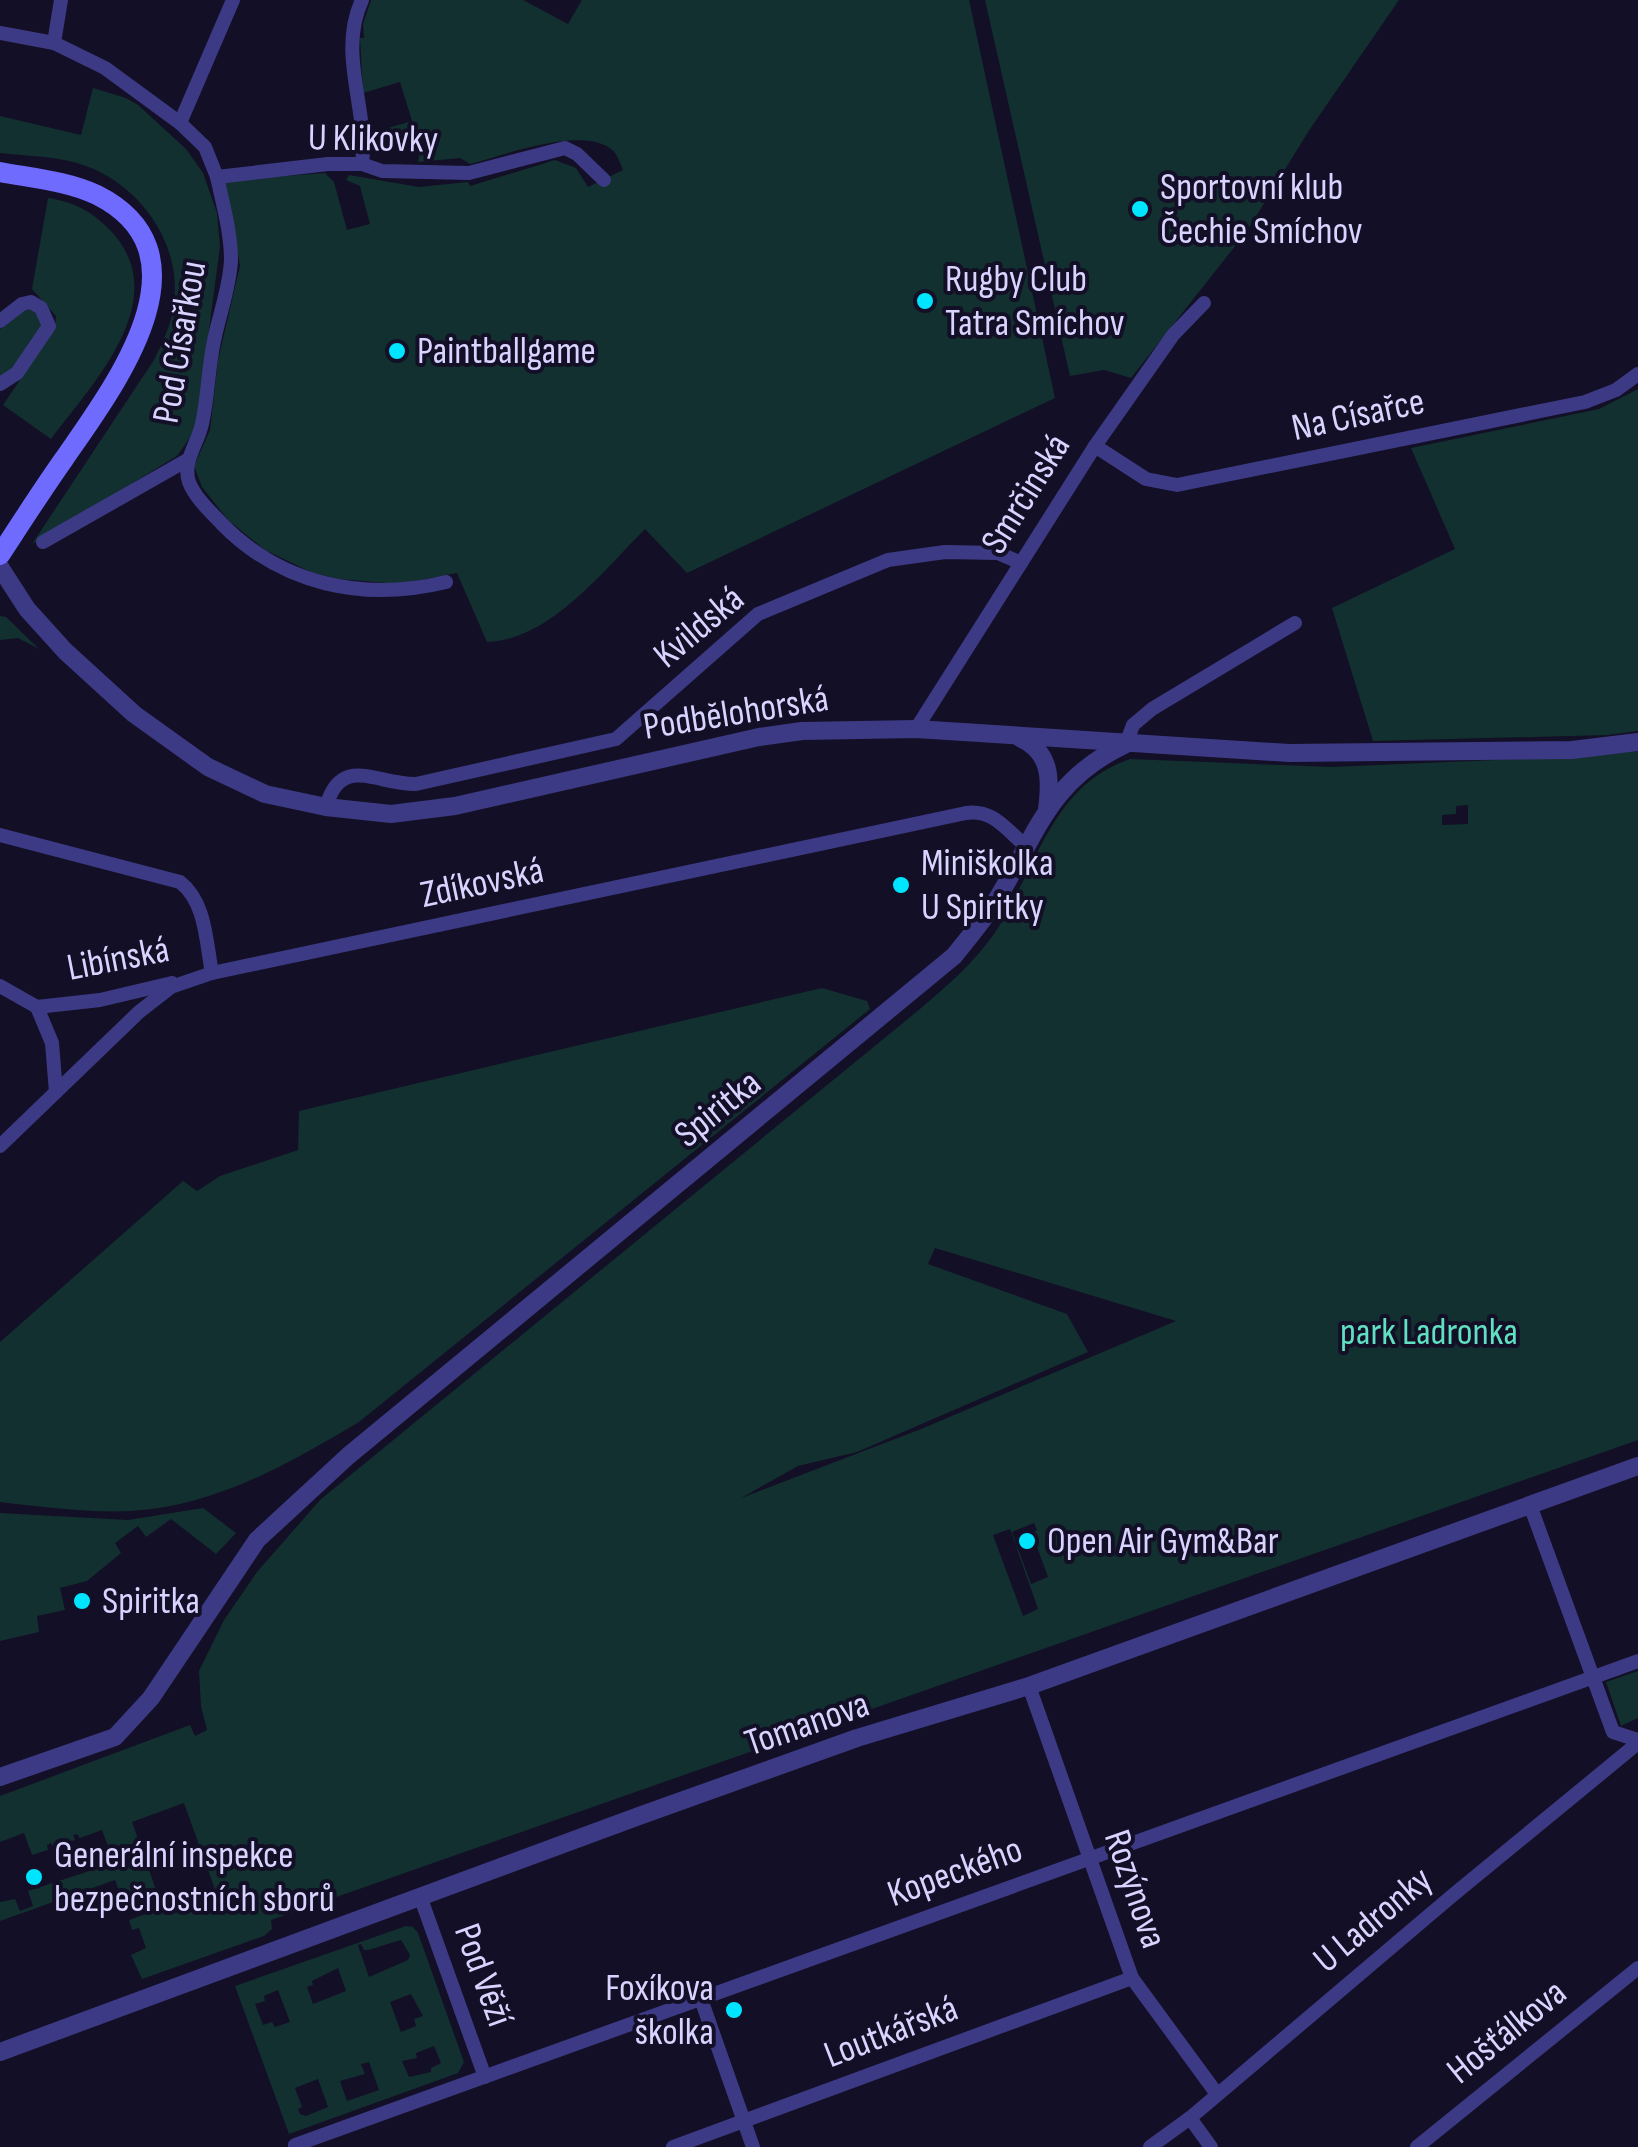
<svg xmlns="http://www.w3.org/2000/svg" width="1638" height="2147" viewBox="0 0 1638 2147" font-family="'Sofia Sans Condensed',sans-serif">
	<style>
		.green { fill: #12302f; fill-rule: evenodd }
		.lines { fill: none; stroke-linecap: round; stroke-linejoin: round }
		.minor { stroke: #3d3a85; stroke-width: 14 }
		.tertiary { stroke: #3d3a85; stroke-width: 18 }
		.secondary { stroke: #6f6bff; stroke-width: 20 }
		.poi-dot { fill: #00e5ff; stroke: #130f26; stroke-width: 4 }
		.labels { text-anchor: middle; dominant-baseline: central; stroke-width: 8; stroke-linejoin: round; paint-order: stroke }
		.street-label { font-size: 38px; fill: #d9d4ff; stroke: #130f26 }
		.poi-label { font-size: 38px; fill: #d9d4ff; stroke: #130f26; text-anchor: start }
		.park-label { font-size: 38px; fill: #5fe0c0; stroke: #130f26 }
	</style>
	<rect width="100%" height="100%" fill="#130f26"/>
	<!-- green -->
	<g class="green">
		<path d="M371,0h152l45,24 14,-24h387l86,398 -368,175 -42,-44c-42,42 -95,111 -158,113l-30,-69 -58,11 -60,-5 -26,-6 -48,-23 -37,-30 -26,-33 -8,-21 16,-36 8,-70 22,-94 -8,-47 -12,-38 105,-8 9,9 13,48 23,-6 -10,-38 -14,-6 3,-5 70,12 49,-5 2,4 85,-26 21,8 12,19 35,-17c-3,-7 -6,-17 -12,-21 -30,-23 -107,6 -141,15l-10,-6 -42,4 4,-21 -41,10 -7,-19 38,-11 -12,-39 -37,11 -3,-55h4l-1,-14z"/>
		<path d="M985,0h414l-89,129 -63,102 -116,147 -27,-8 -34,6z"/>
		<path d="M93,88l33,10 12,7 48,44 17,24 14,40 3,33 -24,183 -19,27 -145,88 122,-184c9,-19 18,-36 20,-57 8,-63 -38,-123 -97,-140 -24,-7 -52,-7 -77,-10v-37l81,19z"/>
		<path d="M48,198c26,4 43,13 61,31 67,68 -15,153 -58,210l-48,-34 52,-77 1,-12 -24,-27z"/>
		<path d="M35,309l9,12 -24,42 -20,15v-49l24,-19z"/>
		<path d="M1638,389v342l-30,4 -235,6 -41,-133 123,-59 -44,-101 188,-39z"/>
		<path d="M0,616l6,1 33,32 -21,-11 -18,2z"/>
		<path d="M1638,751v689l-1367,480 1,9 -8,7 -122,43 -11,-24 15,-7 -7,-20 -7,2 -3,-10 33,-12 3,7 52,-20 -33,-92 -52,19 28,79 -33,12 -12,-33 -115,41v-19l15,-3 5,12 13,-5 -5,-15 86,-28 -12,-33 -22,8 -3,-4 -4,1 2,5 -22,8 -2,-5 -4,2 1,5 -16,5 -8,-22 -24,9v-46l190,-71 5,11 12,-6 -6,-24 -2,-35 25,-51 33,-48 63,-72 600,-491c28,-24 55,-47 76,-78 42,-65 55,-145 134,-172l201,8 234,-10zM1468,805v19l-26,1v-10l14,-1v-8zM935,1248l241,73 -255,108 -180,69 57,-32 59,-14 231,-100 -21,-38 -139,-50zM1034,1523l3,7 -5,3 16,44 -17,7 -19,-52zM1010,1529l28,80 -15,7 -30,-81z"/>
		<path d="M822,988l45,13 3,8 -511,413c-71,42 -143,84 -228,89 -42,2 -89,-4 -131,-9v-160l183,-161 14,10 23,-15 78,-26 1,-39z"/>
		<path d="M203,1508l33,25 -20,21 -45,-35 -25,18 -8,-11 -23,17 6,10 -34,28 -27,7 5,22 -28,6 2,16 -39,9v-128l128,7z"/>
		<path d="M1638,1671v47l-17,8 -15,-44z"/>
		<path d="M406,1926l7,1 5,6 46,129 -6,11 -169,61 -54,-148zM401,1940l9,15 -2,5 -39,17 -11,-32 3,-1 3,6h4zM338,1968l8,23 -33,13 -6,-17 6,-2 -1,-4zM278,1990l12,32 -15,5 -3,-5 -9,3 -8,-21 10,-3 -1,-5zM411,1994l12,22 -9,3 2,7 -15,6 -11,-30zM434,2046l7,17 -10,5v4l-22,5 -7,-16 15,-3 -1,-5zM369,2062l10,28 -32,11 -7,-20 25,-7 -4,-10zM318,2079l10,28 -22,9 -6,-2 -2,-5 4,-2 -7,-19z"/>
	</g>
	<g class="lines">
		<!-- minor -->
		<g class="minor">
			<path d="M0,33l54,10 51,25 75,55 25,24 12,30 111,-13h34l20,7 87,2 96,-25 12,6 27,26"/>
			<path d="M54,43l7,-43"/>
			<path d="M180,123l53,-123"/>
			<path d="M362,164c7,-54 -25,-110 0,-164"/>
			<path d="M217,177c6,27 14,56 14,83 -1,27 -12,55 -17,81 -6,28 -6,56 -12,83 -4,19 -20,38 -13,58 6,16 22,30 33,42 60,61 142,78 224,58"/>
			<path d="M0,321l22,-17 9,-2 10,6 8,18 -32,47 -17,11"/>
			<path d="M1095,446l51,33 31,6 408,-83 31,-12 22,-16"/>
			<path d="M43,542l146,-83"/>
			<path d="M916,729l179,-283 78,-111 31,-32"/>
			<path d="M1126,744l7,-19 19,-16 143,-86"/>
			<path d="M326,807c15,-54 51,-22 90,-23l200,-45 142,-125 130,-54 57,-8 53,1 23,10"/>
			<path d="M0,835l180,47c26,20 26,60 32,91"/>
			<path d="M0,986l37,21 63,-7 72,-17"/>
			<path d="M37,1007l15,36 4,49"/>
			<path d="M0,1146l139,-134 32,-25 41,-14 754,-160c28,-4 40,17 60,33"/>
			<path d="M1530,1505l83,227 25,8"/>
			<path d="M1029,1686l103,292 85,116"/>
			<path d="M420,1896l65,181"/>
			<path d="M701,1999l52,148"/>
			<path d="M1190,2118l21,29"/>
			<path d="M295,2145l1343,-484"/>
			<path d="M673,2147l459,-169"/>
			<path d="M1150,2147l40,-29 263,-223 185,-152"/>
			<path d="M1417,2147l221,-179"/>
		</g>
		<!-- tertiary -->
		<g class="tertiary">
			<path d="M0,567l27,42 38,42 69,63 74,53 57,27 61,13 65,7 64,-8 304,-69 43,-6 114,-2 373,24 283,-3 66,-8"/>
			<path d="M1020,738c31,14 31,41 27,71"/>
			<path d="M0,1777l115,-40 36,-39 106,-158 91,-84 606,-500c13,-16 26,-32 38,-49 44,-68 53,-125 134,-163"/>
			<path d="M0,2052l639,-236 218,-78 172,-52 609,-220"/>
		</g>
		<!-- secondary -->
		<path class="secondary" d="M0,172c32,6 68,9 97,23 119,60 15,194 -33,264 -22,31 -43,64 -64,96"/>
	</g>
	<!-- markers -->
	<g class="poi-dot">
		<circle cx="1140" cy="209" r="10"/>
		<circle cx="925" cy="301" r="10"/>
		<circle cx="397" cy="351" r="10"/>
		<circle cx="901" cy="885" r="10"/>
		<circle cx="1027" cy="1541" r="10"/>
		<circle cx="82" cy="1601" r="10"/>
		<circle cx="34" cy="1877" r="10"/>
		<circle cx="734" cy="2010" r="10"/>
	</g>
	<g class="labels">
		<!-- street labels -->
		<g class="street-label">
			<text transform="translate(373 139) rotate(1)">U Klikovky</text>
			<text transform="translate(180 342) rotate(-80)">Pod Císařkou</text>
			<text transform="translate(1358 415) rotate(-12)">Na Císařce</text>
			<text transform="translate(1026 494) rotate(-58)">Smrčinská</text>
			<text transform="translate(699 627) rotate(-40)">Kvildská</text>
			<text transform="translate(736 713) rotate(-9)">Podbělohorská</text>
			<text transform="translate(482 883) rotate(-12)">Zdíkovská</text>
			<text transform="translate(118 959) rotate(-11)">Libínská</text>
			<text transform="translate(718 1109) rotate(-39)">Spiritka</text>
			<text transform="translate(807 1724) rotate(-19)">Tomanova</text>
			<text transform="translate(955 1872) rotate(-20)">Kopeckého</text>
			<text transform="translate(1135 1889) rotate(71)">Rozýnova</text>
			<text transform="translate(1373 1920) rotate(-40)">U Ladronky</text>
			<text transform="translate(483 1975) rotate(70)">Pod Věží</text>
			<text transform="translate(891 2032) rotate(-21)">Loutkářská</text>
			<text transform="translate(1507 2032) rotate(-39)">Hošťálkova</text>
		</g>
		<!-- poi labels -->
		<g class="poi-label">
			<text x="1160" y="187">Sportovní klub<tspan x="1160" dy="44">Čechie Smíchov</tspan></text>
			<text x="945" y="279">Rugby Club<tspan x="945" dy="44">Tatra Smíchov</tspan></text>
			<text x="417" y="351">Paintballgame</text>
			<text x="921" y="863">Miniškolka<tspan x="921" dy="44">U Spiritky</tspan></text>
			<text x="1047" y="1541">Open Air Gym&amp;Bar</text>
			<text x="102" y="1601">Spiritka</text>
			<text x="54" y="1855">Generální inspekce<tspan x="54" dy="44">bezpečnostních sborů</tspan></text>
			<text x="714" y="1988" text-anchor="end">Foxíkova<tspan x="714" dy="44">školka</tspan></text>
		</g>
		<!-- park labels -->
		<g class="park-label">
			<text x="1429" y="1332">park Ladronka</text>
		</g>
	</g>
</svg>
